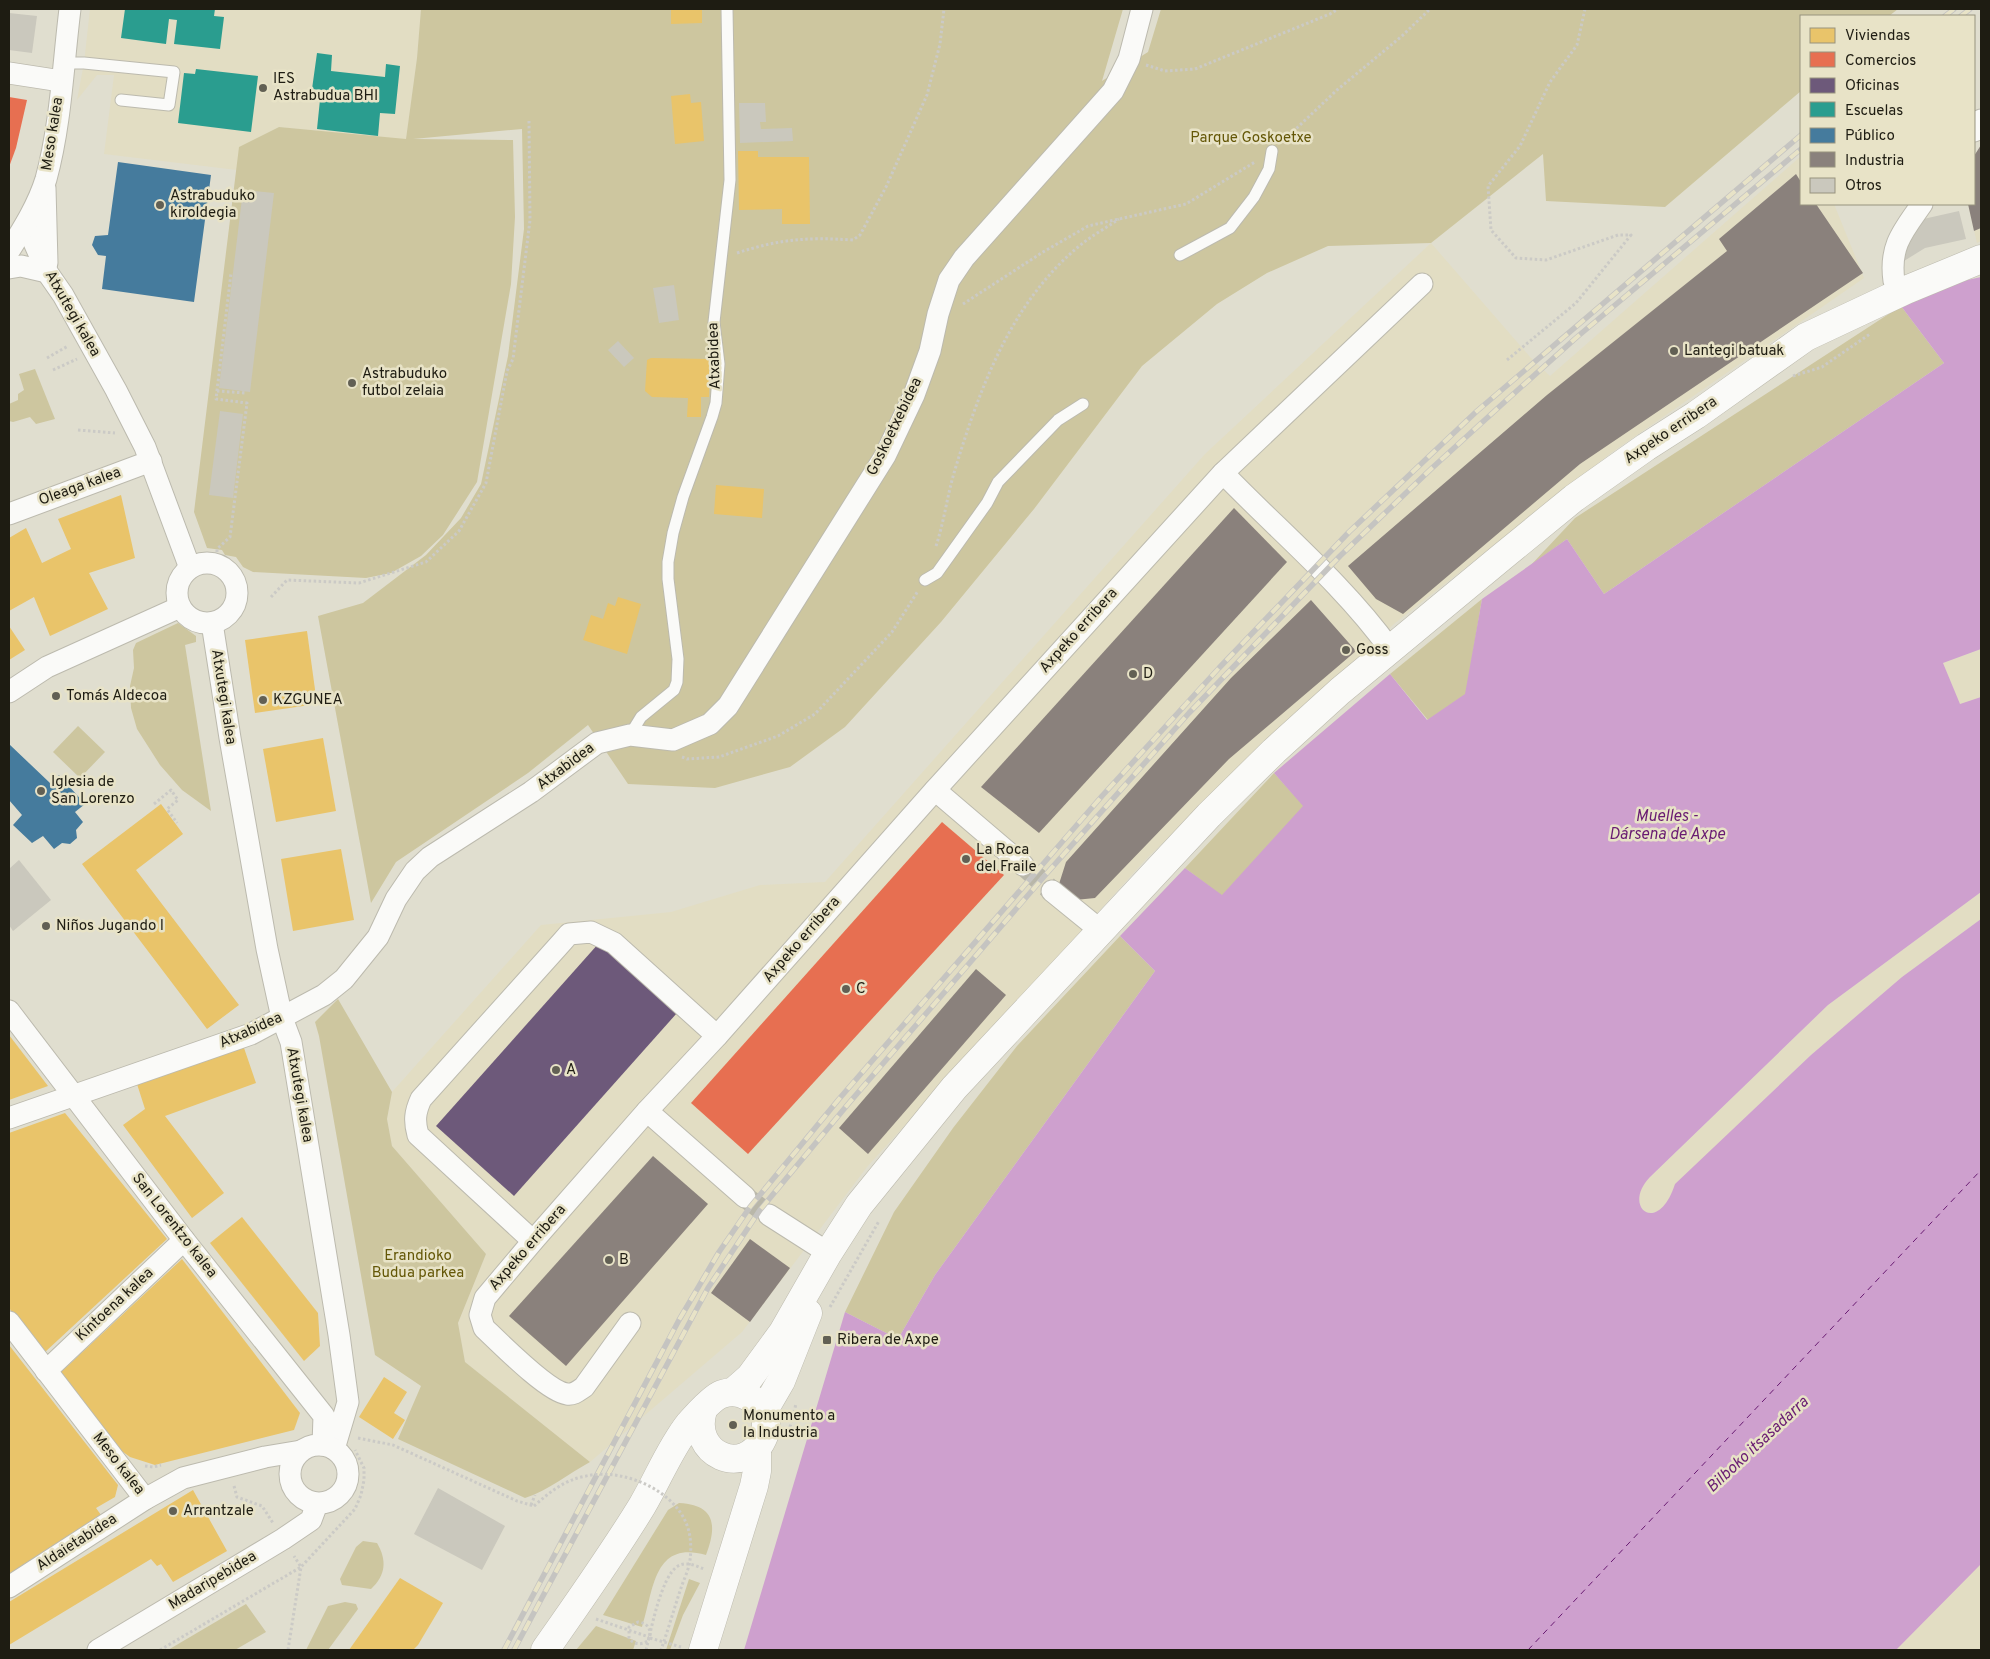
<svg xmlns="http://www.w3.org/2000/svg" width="1990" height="1659" viewBox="0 0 1990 1659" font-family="Overpass,sans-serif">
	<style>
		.built { fill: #e2ddc3 }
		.green { fill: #cdc69f }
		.water { fill: #cea0ce }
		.homes { fill: #e9c46a }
		.shops { fill: #e76f51 }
		.offices { fill: #6d597a }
		.schools { fill: #2a9d8f }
		.public { fill: #457b9d }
		.industry { fill: #8a817c }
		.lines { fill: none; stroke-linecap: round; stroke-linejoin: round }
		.ferry { stroke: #691b72; stroke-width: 1; stroke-dasharray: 6 5; stroke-linecap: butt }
		.building { fill: #cac8bd }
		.street-tunnel { stroke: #b9b7a9; stroke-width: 21; stroke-dasharray: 21 11; stroke-linecap: butt }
		.lane-casing { stroke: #bcbaae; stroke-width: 13 }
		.street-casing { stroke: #bcbaae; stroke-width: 23 }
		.primary-casing { stroke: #bcbaae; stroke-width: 29 }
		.path { stroke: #cbcac6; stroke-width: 3; stroke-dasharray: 2.5 2.5; stroke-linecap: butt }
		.lane { stroke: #fafaf8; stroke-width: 11 }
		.street { stroke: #fafaf8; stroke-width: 21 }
		.primary { stroke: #fafaf8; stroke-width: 28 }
		.rail-casing { stroke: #c5c4c1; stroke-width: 5.5 }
		.rail { stroke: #e8e3c7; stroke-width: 4; stroke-dasharray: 11; stroke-linecap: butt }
		.path-bridge { stroke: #cbcac6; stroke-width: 3; stroke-dasharray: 2.5 2.5; stroke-linecap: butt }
		.poi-dot { fill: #626054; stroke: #e8e3c7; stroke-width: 2 }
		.labels { text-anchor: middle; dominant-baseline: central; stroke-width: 5; stroke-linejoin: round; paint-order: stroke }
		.poi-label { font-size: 15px; fill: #1e1c12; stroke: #e8e3c7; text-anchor: start }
		.street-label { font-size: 15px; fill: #1e1c12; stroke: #e8e3c7 }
		.park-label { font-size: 15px; fill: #645707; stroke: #e8e3c7 }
		.water-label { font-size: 16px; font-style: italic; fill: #691b72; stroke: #e8e3c7 }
	</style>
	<rect width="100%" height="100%" fill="#e0decf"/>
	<!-- built -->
	<g class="built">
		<path d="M90,9h331l-4,49 -11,82 -127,-13 -39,20 -3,23 -133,-16 10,-79h-17l-20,25 7,-37z"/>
		<path d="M1981,145v96l-4,2 -9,-39h6v-48z"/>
		<path d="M1801,156v48h33l30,74 -253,175 -217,171 -246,233 -281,310 -125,165 -152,130 -125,-100 -7,-39 28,-69 -94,-108 -5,-27 5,-27 149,-167 130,-13 89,-27 65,-3 380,-428 226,-211 100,115 19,18z"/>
		<path d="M1981,649v48l-21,8 -17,-42z"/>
		<path d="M1981,892v27l-79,58 -91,78 -135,129 -9,20 -7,7 -10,2 -5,-1 -4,-5 -2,-7 1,-9 3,-7 185,-179z"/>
		<path d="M1981,1563v87h-86z"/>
	</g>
	<!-- green -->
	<g class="green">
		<path d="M421,9h702l-21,72 46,-29 13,-43h737l-9,7h-88v75l-136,116 -119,-6 -3,-47 -112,89 -103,3 -61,27 -50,31 -75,62 -108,143 -93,113 -96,105 -55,40 -75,21 -87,-4 -40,-59 -60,48 -132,89 -25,41 -53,-287 45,-13 63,-48 35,-37 20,-34 27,-128 16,-127 -2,-100 -109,10 100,1 2,77 -4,67 -34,198 -34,53 -22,21 -30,17 -25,5 -113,-6 -10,-5 -7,-10 -11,-2 -3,-5 -15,-2 -13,-36 45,-365 40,-20 127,12 11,-81z"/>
		<path d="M1901,306l43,57 -340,231 -37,-55 -36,26 44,-47z"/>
		<path d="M35,369l20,50 -19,5 -6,-7 -17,5 -4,-1v-17l9,-4v-6l6,-4 -5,-16z"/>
		<path d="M1482,599l-16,95 -38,26 -38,-46z"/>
		<path d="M178,623l18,13v6l-11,3 26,166 -29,-21 -22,-25 -23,-36 -6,-21 -1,-22 4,-18 -1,-18 3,-7z"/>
		<path d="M78,726l27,26 -25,26 -27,-26z"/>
		<path d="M1274,773l30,33 -82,90 -37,-28z"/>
		<path d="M1120,936l35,35 -220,304 -37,64 -53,-27 49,-100 59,-84 64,-82z"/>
		<path d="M338,999l54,93 -5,27 5,27 94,108 -28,69 7,39 125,100c-22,12 -41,28 -65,36l-127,-59 23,-53 -46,-31 -56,-319 -4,-14z"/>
		<path d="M679,1503c37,2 38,23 27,52 -53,-15 -52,35 -64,72l-39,-12 65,-105z"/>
		<path d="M363,1541l14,2c10,17 9,32 -6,46l-29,-4 -2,-6 16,-32z"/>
		<path d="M689,1579l11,4 -17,32 -13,35h-4z"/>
		<path d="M345,1602l11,2 2,5 -30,41h-22l22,-44z"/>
		<path d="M246,1604l20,28 -31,18h-67z"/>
		<path d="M596,1626l40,15 -3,9h-57z"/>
	</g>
	<!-- water -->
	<path class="water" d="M1981,277v372l-38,14 17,41 21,-7v195l-153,113 -178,172c-29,30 8,60 25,7l136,-129 91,-78 79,-58v645l-85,86h-1152l101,-338 53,27 37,-64 220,-304 -35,-35 65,-68 37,27 81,-89 -29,-33 116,-99 37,46 38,-26 17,-95 85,-60 37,55 340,-231 -43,-57 44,-21z"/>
	<!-- homes -->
	<g class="homes">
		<path d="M671,9h31v14l-31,1z"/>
		<path d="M690,94l1,9 10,-1 3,39 -29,3 -4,-48z"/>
		<path d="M738,151h20v6h51l1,67h-28v-15l-43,1z"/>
		<path d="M651,358l59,1 -1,38h-8v20h-14l1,-19 -36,-1 -7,-6 2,-31z"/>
		<path d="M716,485l48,4 -2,29 -48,-4z"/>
		<path d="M121,495l14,63 -46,15 19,36 -58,27 -16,-39 -25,14v-73l17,-10 16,35 29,-14 -13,-30z"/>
		<path d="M618,597l23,7 -14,50 -44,-14 8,-25 12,4 5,-16 7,3z"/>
		<path d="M9,626l16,24 -16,10z"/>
		<path d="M307,631l10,73 -62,9 -10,-73z"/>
		<path d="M323,738l13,73 -60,11 -13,-73z"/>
		<path d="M161,804l22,30 -47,36 103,135 -32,24 -125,-165z"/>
		<path d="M341,849l13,71 -61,11 -12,-72z"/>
		<path d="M9,1035l39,51 -39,14z"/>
		<path d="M243,1045l13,38 -91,33 59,77 -32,25 -69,-93 22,-16 -8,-25z"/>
		<path d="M65,1113l102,126 -123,114 -35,-45v-175z"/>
		<path d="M242,1217l76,96 2,33 -16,15 -94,-118z"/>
		<path d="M182,1259l118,154 -6,17 -139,35 -25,-8 -11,-8 -60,-75z"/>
		<path d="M9,1345l109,140 -3,12 -19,11 5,7 -92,63z"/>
		<path d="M384,1377l23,15 -13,21 11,7 -12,19 -34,-22z"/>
		<path d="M193,1490l34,61 -54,31 -12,-18 -4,2 -6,-7 -142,86v-43z"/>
		<path d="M400,1578l43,25 -25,42 -5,5h-64z"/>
	</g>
	<!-- shops -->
	<g class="shops">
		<path d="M9,97l18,3 -11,48 -7,19z"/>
		<path d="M942,822l62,53 -256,279 -57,-51z"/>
	</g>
	<!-- offices -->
	<path class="offices" d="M599,943l78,70 -163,183 -78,-70z"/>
	<!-- schools -->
	<g class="schools">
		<path d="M125,9h90l-1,7 10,1 -4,32 -46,-5 3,-24 -8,-1 -3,25 -45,-6z"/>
		<path d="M317,53l15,2 -1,16 54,6 1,-13 14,2 -5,48 -15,-1 -2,23 -61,-7 4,-39 -9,-1z"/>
		<path d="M196,69l62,7 -7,56 -73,-9 6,-50 11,1z"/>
	</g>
	<!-- public -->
	<g class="public">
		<path d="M118,162l93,13 -17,127 -92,-13 4,-33 -8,-1 -6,-10 3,-9 13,-1z"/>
		<path d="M9,744l41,39 9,-8 26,29 -10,8 8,10 -7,8 1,8 -7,6 -8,-1 -8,6 -11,-13 -11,7 -19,-18 9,-10 -13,-15z"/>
	</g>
	<!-- industry -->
	<g class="industry">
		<path d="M1981,145v83l-7,3 -6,-27h6v-48z"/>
		<path d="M1796,174l5,8v22h15l47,69 -283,191 -177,150 -27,-15 -28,-33 199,-171 180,-144 -8,-12z"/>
		<path d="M1234,508l53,54 -248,271 -58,-46z"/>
		<path d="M1311,600l45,51 -127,108 -134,139 -20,2 -16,-16 7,-22 165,-184z"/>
		<path d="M976,969l30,26 -138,159 -29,-26z"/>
		<path d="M653,1156l55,48 -142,162 -57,-50z"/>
		<path d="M750,1239l40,29 -40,54 -39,-29z"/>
	</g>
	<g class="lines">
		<!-- ferry -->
		<path class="ferry" d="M1528,1650l453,-480"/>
	</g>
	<!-- building -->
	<g class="building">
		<path d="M9,13l28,3 -5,37 -23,-3z"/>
		<path d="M739,103h26l1,19h-6l1,7 31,-1 1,13 -53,2z"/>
		<path d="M243,190l31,3 -24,199 -31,-4z"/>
		<path d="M1959,211l7,28 -41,9 -21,13 -4,-10 19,-31z"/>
		<path d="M674,285l5,35 -20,3 -6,-35z"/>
		<path d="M618,341l16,17 -10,9 -16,-17z"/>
		<path d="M220,411l23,3 -10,84 -24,-3z"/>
		<path d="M19,860l32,40 -38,31 -4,-6v-56z"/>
		<path d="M438,1488l67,38 -23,44 -68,-36z"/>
	</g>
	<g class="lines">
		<!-- street-tunnel -->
		<g class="street-tunnel">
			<path d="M1023,865l29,26"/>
			<path d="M745,1197l24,18"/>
		</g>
		<!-- lane casing -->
		<g class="lane-casing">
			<g id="lane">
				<path d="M64,63h20l90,9 -5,33 -48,-5"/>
				<path d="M1180,255l50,-27 24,-31 15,-28 3,-18"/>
				<path d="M925,580l12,-7 50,-70 11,-21 60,-62 25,-16"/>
				<path d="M630,735l11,-18 33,-27 3,-8 1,-23 -10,-80v-17l5,-29 10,-36 29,-80 4,-14 3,-39 -5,-42 16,-142 -3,-171"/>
			</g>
		</g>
		<!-- street casing -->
		<g class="street-casing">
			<g id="street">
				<path d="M9,73l52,8"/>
				<path d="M1974,131l7,-11"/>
				<path d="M45,188l2,75"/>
				<path d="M26,224l21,48 16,23 53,95 29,57 45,121"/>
				<path d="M9,251c14,-22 29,-46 37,-72 15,-55 17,-114 24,-170"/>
				<path d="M9,268l12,-2 26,6"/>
				<path d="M1894,281c-5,-35 9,-50 28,-77"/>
				<path d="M1223,473l199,-189"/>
				<path d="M9,514l142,-53"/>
				<circle cx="207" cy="593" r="30"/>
				<path d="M212,623l18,115 37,211 15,69 9,24 48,293 9,67 -14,47"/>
				<path d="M9,692l38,-25 133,-60"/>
				<path d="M935,790l88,75"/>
				<path d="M1052,891l48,39"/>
				<path d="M9,1011l175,229 140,176 -1,29"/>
				<path d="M647,1111l98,86"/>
				<path d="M9,1118l242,-84 73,-39 20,-16 34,-42 18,-38 19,-28 15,-14 101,-65 66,-49 33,-8 43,5 37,-16 18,-18 157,-250 29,-61 16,-44 8,-37 11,-34 15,-22 149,-167 16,-32 13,-50"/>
				<path d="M769,1215l50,32 8,8"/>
				<path d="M533,1241l-115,-106c-4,-14 -3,-23 3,-36l141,-157 7,-8 22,-2 23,11 103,93"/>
				<path d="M9,1322l136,177"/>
				<path d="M630,1323l-46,64c-6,4 -10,8 -17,7 -19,-2 -67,-51 -83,-66l-4,-13 5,-17 48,-57 114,-130 70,-75 218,-246 288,-317c56,58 120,111 167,176"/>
				<path d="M46,1371l138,-131"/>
				<circle cx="319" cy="1474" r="29"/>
				<path d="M9,1587l136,-88 38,-21 82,-21 36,-6"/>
				<path d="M98,1650l185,-111 28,-19 6,-16"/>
			</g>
		</g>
		<!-- primary casing -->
		<g class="primary-casing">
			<g id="primary">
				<path d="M733,1392l17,-15 33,-45 44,-77 32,-50 95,-117 255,-273 65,-64 66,-60 163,-135 71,-58 72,-51 50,-32 110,-78 100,-47 75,-31"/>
				<path d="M763,1412l18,-31 27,-68"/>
				<path d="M545,1650c33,-47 67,-95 97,-144 16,-27 28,-58 47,-82 7,-8 24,-27 33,-30 26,-9 53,19 41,44 -18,40 -74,17 -60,-28"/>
				<path d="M703,1650l51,-164 3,-15v-23"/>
			</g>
		</g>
		<!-- path -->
		<g class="path">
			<path d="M1146,65l19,6 30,-2 135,-55 8,-5"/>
			<path d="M1282,142l55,-52 65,-54 28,-27"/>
			<path d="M737,253c43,-14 71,-16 116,-13l7,-5 26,-48 41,-92 13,-51 4,-35"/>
			<path d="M963,304l80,-52 45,-26 98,-22 69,-42"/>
			<path d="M47,358l21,-12"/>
			<path d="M1507,360l69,-57 55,-68h-13l-72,25 -30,-2 -25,-28 -3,-44 32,-40 30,-64 27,-37 8,-36"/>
			<path d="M53,370l24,-11"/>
			<path d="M1793,376l29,-9 48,-33"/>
			<path d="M217,391l28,2 -1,-2"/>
			<path d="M78,430l37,3"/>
			<path d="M936,546c8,-24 11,-49 18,-73 25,-83 56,-169 124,-226 13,-11 28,-19 41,-28"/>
			<path d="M207,556l10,1v-8l13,-12 17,-134 -31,-4 15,-126"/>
			<path d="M271,597l16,-17 72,3 67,-21 33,-31 27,-48 21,-112 6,-12 17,-139 -1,-99"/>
			<path d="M682,757l5,2 32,-2 59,-21 37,-22 77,-82 26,-41"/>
			<path d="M154,804l17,-14 7,10 -11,9 10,14"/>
			<path d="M830,1307l49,-86"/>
			<path d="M790,1427l6,-23"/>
			<path d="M358,1438l35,7 124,56 17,5"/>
			<path d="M145,1466l8,1 8,-2"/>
			<path d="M234,1486l3,11 25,9 11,17"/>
			<path d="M531,1505l4,-10"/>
			<path d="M596,1619l53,18"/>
			<path d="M650,1638l31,9"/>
			<path d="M160,1650l141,-83 -7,-11"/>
			<path d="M288,1650l13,-83 54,-58 6,-14 3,-15v-12l-9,-18"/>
			<path d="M646,1650c5,-19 15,-74 32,-84 9,-5 18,0 26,3"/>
		</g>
		<!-- lane -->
		<use href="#lane" class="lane"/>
		<!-- street -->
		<use href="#street" class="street"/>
		<!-- primary -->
		<use href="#primary" class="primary"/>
		<!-- rail casing -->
		<g class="rail-casing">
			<g id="rail">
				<path d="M1945,16l9,-7"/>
				<path d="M1961,16l9,-7"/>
				<path d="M504,1650l175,-330 40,-68 31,-45 89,-108 263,-303 117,-128 130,-136 128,-121 324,-276"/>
				<path d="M514,1650l194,-362 52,-78 89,-107 199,-231 141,-159 151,-157 91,-87 79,-72 67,-60 224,-188"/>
			</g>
		</g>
		<!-- rail -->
		<use href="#rail" class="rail"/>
		<!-- path-bridge -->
		<g class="path-bridge">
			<path d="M534,1506c16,-14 30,-26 52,-30 39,-9 98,17 104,61 1,6 1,16 0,23 -1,9 -6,19 -9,28 -7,21 -13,42 -20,62"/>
			<path d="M649,1637l-1,4c-7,4 -14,4 -19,-3v-11l9,-5c10,1 13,7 12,16"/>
		</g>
	</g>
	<!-- markers -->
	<g class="poi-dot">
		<circle cx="263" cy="88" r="5"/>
		<circle cx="160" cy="205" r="5"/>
		<circle cx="1674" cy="351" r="5"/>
		<circle cx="352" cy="383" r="5"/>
		<circle cx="1346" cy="650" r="5"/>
		<circle cx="1133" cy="674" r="5"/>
		<circle cx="56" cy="696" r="5"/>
		<circle cx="263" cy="700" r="5"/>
		<circle cx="41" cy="791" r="5"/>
		<circle cx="966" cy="859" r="5"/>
		<circle cx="46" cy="926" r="5"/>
		<circle cx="846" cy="989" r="5"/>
		<circle cx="556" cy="1070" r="5"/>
		<circle cx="609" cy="1260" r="5"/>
		<rect x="822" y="1335" width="10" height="10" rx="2.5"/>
		<circle cx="733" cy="1425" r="5"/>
		<circle cx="173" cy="1511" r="5"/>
	</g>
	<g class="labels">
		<!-- poi labels -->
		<g class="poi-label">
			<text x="273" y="79">IES<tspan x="273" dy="17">Astrabudua BHI</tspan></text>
			<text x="170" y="196">Astrabuduko<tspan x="170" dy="17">kiroldegia</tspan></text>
			<text x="1684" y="351">Lantegi batuak</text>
			<text x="362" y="374">Astrabuduko<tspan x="362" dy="17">futbol zelaia</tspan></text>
			<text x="1356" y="650">Goss</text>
			<text x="1143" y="674">D</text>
			<text x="66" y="696">Tomás Aldecoa</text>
			<text x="273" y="700">KZGUNEA</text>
			<text x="51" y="782">Iglesia de<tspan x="51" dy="17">San Lorenzo</tspan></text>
			<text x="976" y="850">La Roca<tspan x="976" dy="17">del Fraile</tspan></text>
			<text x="56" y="926">Niños Jugando I</text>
			<text x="856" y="989">C</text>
			<text x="566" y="1070">A</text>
			<text x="619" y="1260">B</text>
			<text x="837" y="1340">Ribera de Axpe</text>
			<text x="743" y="1416">Monumento a<tspan x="743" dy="17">la Industria</tspan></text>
			<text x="183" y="1511">Arrantzale</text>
		</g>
		<!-- street labels -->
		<g class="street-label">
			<text transform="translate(53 134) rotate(-81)">Meso kalea</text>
			<text transform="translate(72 314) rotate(60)">Atxutegi kalea</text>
			<text transform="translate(715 356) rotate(-92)">Atxabidea</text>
			<text transform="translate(895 427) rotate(-64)">Goskoetxebidea</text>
			<text transform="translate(1671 431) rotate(-34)">Axpeko erribera</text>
			<text transform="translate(80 487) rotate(-20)">Oleaga kalea</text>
			<text transform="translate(1079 631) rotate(-48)">Axpeko erribera</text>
			<text transform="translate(223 697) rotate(81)">Atxutegi kalea</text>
			<text transform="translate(566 767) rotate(-37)">Atxabidea</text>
			<text transform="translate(802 940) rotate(-49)">Axpeko erribera</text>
			<text transform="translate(251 1031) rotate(-24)">Atxabidea</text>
			<text transform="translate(299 1095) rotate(80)">Atxutegi kalea</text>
			<text transform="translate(174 1226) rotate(52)">San Lorentzo kalea</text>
			<text transform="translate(528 1248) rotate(-49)">Axpeko erribera</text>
			<text transform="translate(115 1305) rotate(-43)">Kintoena kalea</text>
			<text transform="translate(118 1464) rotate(52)">Meso kalea</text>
			<text transform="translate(77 1543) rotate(-33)">Aldaietabidea</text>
			<text transform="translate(213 1581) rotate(-31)">Madaripebidea</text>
		</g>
		<!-- park labels -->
		<g class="park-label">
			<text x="1251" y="138">Parque Goskoetxe</text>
			<text x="418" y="1256">Erandioko<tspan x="418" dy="17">Budua parkea</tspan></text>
		</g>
		<!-- water labels -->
		<g class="water-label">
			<text x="1667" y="817">Muelles -<tspan x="1667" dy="18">Dársena de Axpe</tspan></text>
			<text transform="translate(1758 1445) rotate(-43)">Bilboko itsasadarra</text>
		</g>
	</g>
	<!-- border -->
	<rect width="1990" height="1659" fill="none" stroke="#1e1c12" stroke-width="20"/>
	<!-- legend -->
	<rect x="1800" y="15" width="175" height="190" fill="#e8e3c7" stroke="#97937f"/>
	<rect x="1810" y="28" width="25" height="15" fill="#e9c46a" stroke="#97937f"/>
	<text x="1845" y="40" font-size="15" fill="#1e1c12">Viviendas</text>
	<rect x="1810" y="52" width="25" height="15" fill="#e76f51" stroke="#97937f"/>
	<text x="1845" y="65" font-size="15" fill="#1e1c12">Comercios</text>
	<rect x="1810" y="78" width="25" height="15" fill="#6d597a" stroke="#97937f"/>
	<text x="1845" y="90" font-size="15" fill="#1e1c12">Oficinas</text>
	<rect x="1810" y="102" width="25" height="15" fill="#2a9d8f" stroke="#97937f"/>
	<text x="1845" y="115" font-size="15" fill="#1e1c12">Escuelas</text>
	<rect x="1810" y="128" width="25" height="15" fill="#457b9d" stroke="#97937f"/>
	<text x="1845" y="140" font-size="15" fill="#1e1c12">Público</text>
	<rect x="1810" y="152" width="25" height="15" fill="#8a817c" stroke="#97937f"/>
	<text x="1845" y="165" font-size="15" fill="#1e1c12">Industria</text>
	<rect x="1810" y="178" width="25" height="15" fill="#cac8bd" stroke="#97937f"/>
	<text x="1845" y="190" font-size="15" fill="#1e1c12">Otros</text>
</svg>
